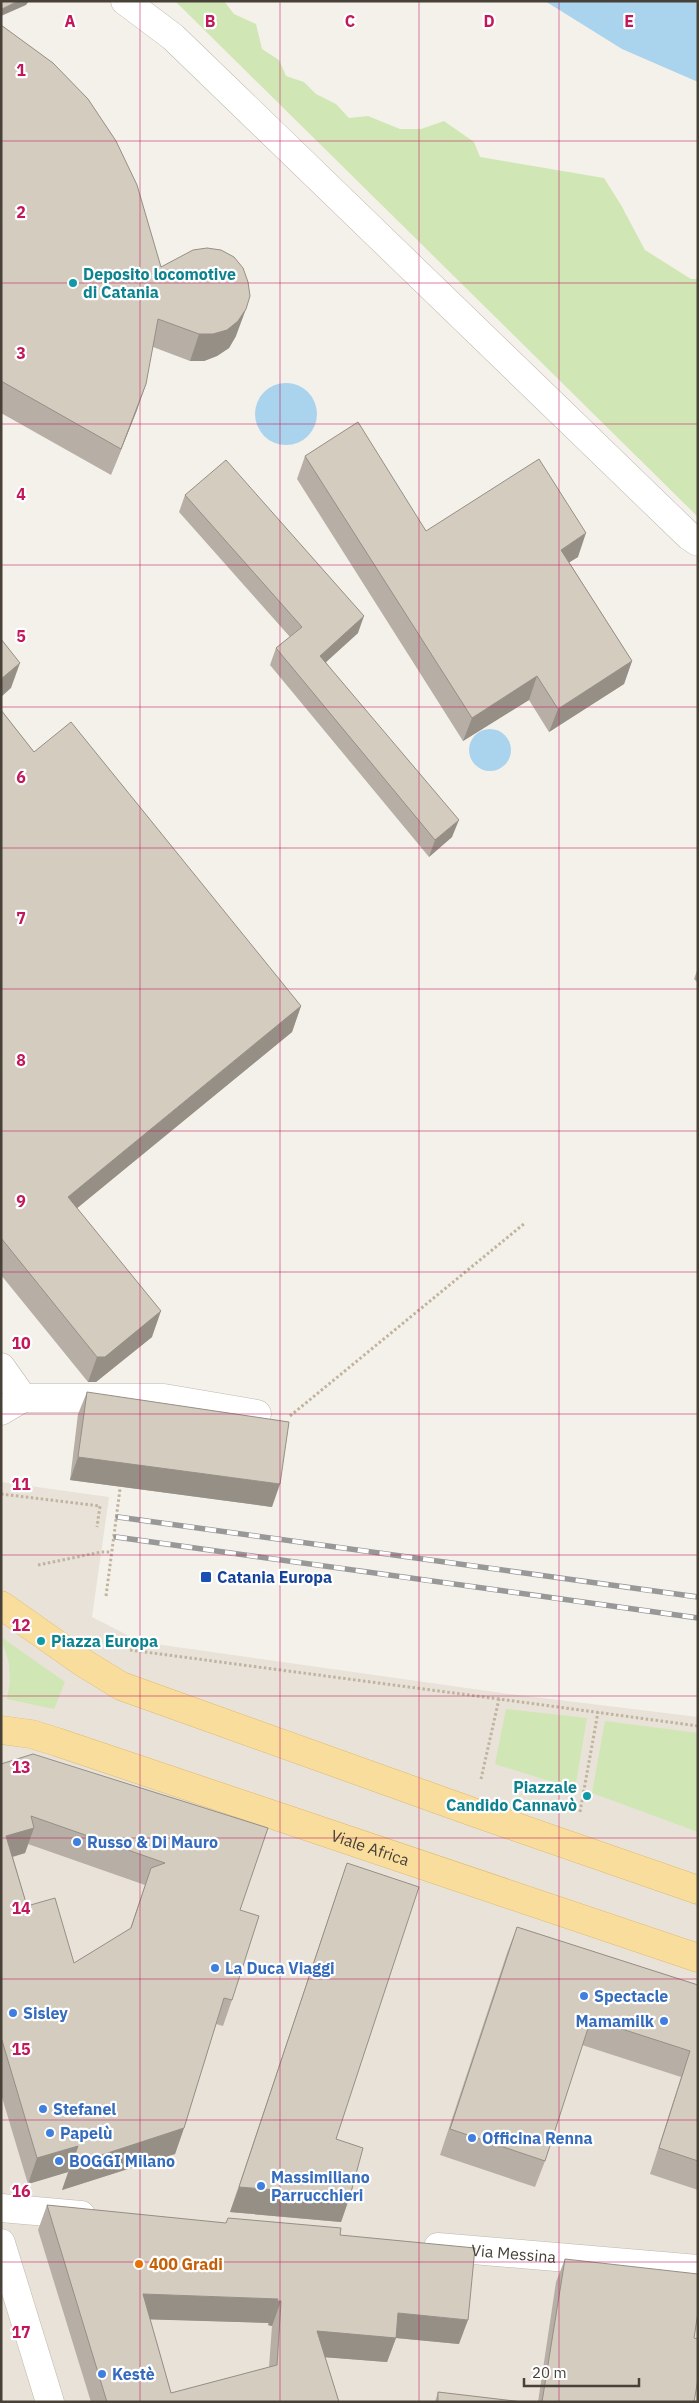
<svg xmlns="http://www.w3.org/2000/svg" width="699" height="2403" viewBox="0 0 699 2403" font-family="'IBM Plex Sans',sans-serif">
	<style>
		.residential { fill: #e8e2d8 }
		.green { fill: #d1e6b5 }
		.water { fill: #aad3ed }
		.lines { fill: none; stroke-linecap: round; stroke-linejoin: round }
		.minor-casing { stroke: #bfb8ad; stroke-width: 29 }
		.major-casing { stroke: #dfba6d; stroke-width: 29 }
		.path { stroke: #c0b49e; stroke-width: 3; stroke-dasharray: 2.5 2.5; stroke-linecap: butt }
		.minor { stroke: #fff; stroke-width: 28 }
		.major { stroke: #f9dd9d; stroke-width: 28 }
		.rail-casing { stroke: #989898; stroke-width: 5.5 }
		.rail { stroke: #fff; stroke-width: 4; stroke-dasharray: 11; stroke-linecap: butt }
		.wall { fill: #b7afa5; fill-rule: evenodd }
		.shaded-wall { fill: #958f86 }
		.building { fill: #d5ccc0; stroke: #958f86; fill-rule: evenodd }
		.grid { fill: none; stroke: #c2185b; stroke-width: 1; stroke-opacity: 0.55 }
		.culture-dot { fill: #0f9aa8; stroke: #fff; stroke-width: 2 }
		.transit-dot { fill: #1a4fb4; stroke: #fff; stroke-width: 2 }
		.shop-dot { fill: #3f7fe0; stroke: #fff; stroke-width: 2 }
		.food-dot { fill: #e8710a; stroke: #fff; stroke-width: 2 }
		.labels { text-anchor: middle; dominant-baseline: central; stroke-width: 4.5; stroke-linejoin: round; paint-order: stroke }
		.culture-label { font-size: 16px; font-weight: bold; fill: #0d838f; stroke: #fff; text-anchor: start }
		.transit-label { font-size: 16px; font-weight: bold; fill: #164399; stroke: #fff; text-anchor: start }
		.shop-label { font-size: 16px; font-weight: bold; fill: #366cbe; stroke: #fff; text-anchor: start }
		.street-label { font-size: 16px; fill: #484138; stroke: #fff }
		.food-label { font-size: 16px; font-weight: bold; fill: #c56008; stroke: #fff; text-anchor: start }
		.grid-label { font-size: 16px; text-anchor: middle; font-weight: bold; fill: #c2185b; stroke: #fff; stroke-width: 4.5; stroke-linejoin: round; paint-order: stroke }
	</style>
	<rect width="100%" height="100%" fill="#f4f1ea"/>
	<!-- residential -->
	<path class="residential" d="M1,1482l108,15 -17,120 49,25 361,51 196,24v685h-697z"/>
	<!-- green -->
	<g class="green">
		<path d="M175,1h49l10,13 22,10 6,25 17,11 7,16 18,6 12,12 20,10 13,14 19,-2 32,13h21l23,-8 30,21 6,15 124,21 17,27 24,45 46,29h7v238z"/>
		<path d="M1,1637l64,45 -11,27 -47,-10 3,-17 -1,-19z"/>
		<path d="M506,1709l81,9 -12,71 -80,-25z"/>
		<path d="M605,1721l93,12v99l-106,-39z"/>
	</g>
	<!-- water -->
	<g class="water">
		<path d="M545,1h153v81l-76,-33z"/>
		<circle cx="286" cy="414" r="31"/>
		<circle cx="490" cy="750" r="21"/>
	</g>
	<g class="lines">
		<!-- minor casing -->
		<g class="minor-casing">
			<g id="minor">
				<path d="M125,1l48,36 516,499 9,6"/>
				<path d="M1,1367l22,31h141l93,16"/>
				<path d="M1,1411l22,-13"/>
				<path d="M1,2208l80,7"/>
				<path d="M1,2243l49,159"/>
				<path id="s1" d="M438,2247l260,22"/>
			</g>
		</g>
		<!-- major casing -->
		<g class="major-casing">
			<g id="major">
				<path d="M1,1605l81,57 39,24 352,126 225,78"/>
				<path id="s2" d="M1,1730l30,4 26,8 641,216"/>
			</g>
		</g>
		<!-- path -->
		<g class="path">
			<path d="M290,1416l235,-193"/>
			<path d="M1,1494l99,12 -3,21"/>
			<path d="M38,1565l63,-13h9"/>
			<path d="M106,1596l14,-107"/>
			<path d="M130,1650l369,49"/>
			<path d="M481,1779l18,-80 199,27"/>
			<path d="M580,1812l18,-100"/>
		</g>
		<!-- minor -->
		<use href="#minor" class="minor"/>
		<!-- major -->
		<use href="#major" class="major"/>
		<!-- rail casing -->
		<g class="rail-casing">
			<g id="rail">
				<path d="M118,1517l580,80"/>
				<path d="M116,1537l582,81"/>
			</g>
		</g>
		<!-- rail -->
		<use href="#rail" class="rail"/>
	</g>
	<!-- wall -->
	<g class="wall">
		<path d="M1,25l160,242 75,69 -7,12 -12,8 -13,5h-14l-37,-14 -16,63 -26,65 -110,-62z"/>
		<path d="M305,456l121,75 152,26 -9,5 63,99 -8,23 -75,48 -20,-32 -66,41 -166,-262z"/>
		<path d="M185,495l173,138 -32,29 126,175 -23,20 -159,-192 6,-17 14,-11 -111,-125z"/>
		<path d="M1,710l33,42 267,254 -9,26 -215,176 75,129 -56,45h-8l-87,-107z"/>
		<path d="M698,968v15l-4,-4z"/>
		<path d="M87,1392l185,115 -202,-27 8,-66z"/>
		<path d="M33,1754l207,156 -8,90 -9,26 -7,-2 -32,104 -9,26 -113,36 6,-18 -40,12 -27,-90v-330zM28,1844l117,41 -15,44 -56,34 -47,-57 -14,-49 12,-4z"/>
		<path d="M347,1863l-11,276 14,57 -9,26 -111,-10 108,-323z"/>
		<path d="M517,1927l181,58v205l-48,-16 31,-97 -99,-32 -37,116 -10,26 -95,-32 67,-202z"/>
		<path d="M47,2205l293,30 119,109 -63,-6 -9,24 -62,-5 14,45h-248l-53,-172zM150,2319l119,4 -1,2 4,1 -3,41 -98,26z"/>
		<path d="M565,2259l129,79v64h-156l18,-120z"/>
		<path d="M438,2392l85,10h-88z"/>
	</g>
	<!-- shaded-wall -->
	<g class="shaded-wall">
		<path d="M18,1h11l-3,4 -25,11 1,-7z"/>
		<path d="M246,309l-10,27 -7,12 -12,8 -13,5h-14l9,-27z"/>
		<path d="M146,384l-9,26 -26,65z"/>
		<path d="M586,533l-8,24 -26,16 9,-23z"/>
		<path d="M364,616l-6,17 -44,40 6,-17z"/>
		<path d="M632,661l-8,23 -75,48 9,-23z"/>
		<path d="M20,663l-9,25 -10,9v-18z"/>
		<path d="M537,676l-8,24 -66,41 9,-23z"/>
		<path d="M459,820l-7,17 -23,20 6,-17z"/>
		<path d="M301,1006l-9,26 -233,191 9,-26z"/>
		<path d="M161,1311l-9,26 -56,45h-8l9,-25z"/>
		<path d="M78,1457l202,27 -8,23 -202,-27z"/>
		<path d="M34,1828l-9,25 -24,7 5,-24z"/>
		<path d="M184,2128l-9,26 -113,36 9,-25z"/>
		<path d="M78,2146l-10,26 -40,12 9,-26z"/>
		<path d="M239,2187l111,9 -9,26 -111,-10z"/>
		<path d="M143,2294l135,5 -9,24 -134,-4z"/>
		<path d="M277,2301h4l-9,25 -4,-1z"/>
		<path d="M398,2313l70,7 -9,24 -63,-6 -9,24 -79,-6 9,-25z"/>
	</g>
	<!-- building -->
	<g class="building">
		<path d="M1,1h17l-16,8z"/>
		<path d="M1,25l52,38 35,36 28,42 21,44 24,82 32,-17 14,-2 14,2 13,7 9,11 5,14 2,14 -4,13 -8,12 -11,9 -14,4h-14l-41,-15 -12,65 -25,65 -120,-68z"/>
		<path d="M358,422l68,109 113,-72 47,74 -25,17 71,111 -74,48 -21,-33 -65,42 -167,-262z"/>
		<path d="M226,460l138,156 -44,40 139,164 -24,20 -159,-192 26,-21 -117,-132z"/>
		<path d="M1,639l19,24 -19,16z"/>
		<path d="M1,710l33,42 37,-30 230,284 -233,191 93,114 -56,46h-8l-96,-119z"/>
		<path d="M87,1392l202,30 -9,62 -202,-27z"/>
		<path d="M33,1754l235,74 -28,82 19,6 -27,84 -8,-2 -40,130 -113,37 7,-19 -41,12 -36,-121v-273zM31,1816l134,47 -14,5 -20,60 -57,35 -19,-65 -28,8 -21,-70 28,-8z"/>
		<path d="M347,1863l72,24 -83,252 27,9 -13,48 -111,-9z"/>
		<path d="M517,1927l181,58v176l-39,-13 31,-97 -99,-32 -46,142 -95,-32z"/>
		<path d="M47,2205l179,18 2,-5 113,10 -1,7 135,13 -7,72 -70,-7 -2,25 -79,-7 22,71h-232zM143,2294l135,5 -1,2h4l-4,64 -106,28z"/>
		<path d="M565,2259l133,15v38l-4,26 4,1v40l-4,23h-152z"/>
		<path d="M438,2392l85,10h-85z"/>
	</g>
	<!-- grid -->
	<path class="grid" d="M140,1v2401M280,1v2401M419,1v2401M559,1v2401M1,141h697M1,283h697M1,424h697M1,565h697M1,707h697M1,848h697M1,989h697M1,1131h697M1,1272h697M1,1414h697M1,1555h697M1,1696h697M1,1838h697M1,1979h697M1,2120h697M1,2262h697"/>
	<!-- markers -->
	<g class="culture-dot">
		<circle cx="73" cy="283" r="5"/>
		<circle cx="41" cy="1641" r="5"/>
		<circle cx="587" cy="1796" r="5"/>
	</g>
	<rect class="transit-dot" x="200" y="1571" width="12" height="12" rx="2.5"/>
	<g class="shop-dot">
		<circle cx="77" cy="1842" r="5"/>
		<circle cx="215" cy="1968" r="5"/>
		<circle cx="584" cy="1996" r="5"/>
		<circle cx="13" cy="2013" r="5"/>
		<circle cx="664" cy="2021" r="5"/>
		<circle cx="43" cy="2109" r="5"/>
		<circle cx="50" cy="2133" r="5"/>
		<circle cx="472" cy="2138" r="5"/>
		<circle cx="59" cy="2161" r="5"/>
		<circle cx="261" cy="2186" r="5"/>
		<circle cx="102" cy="2374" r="5"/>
	</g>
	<circle class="food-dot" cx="139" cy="2264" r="5"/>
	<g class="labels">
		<!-- culture labels -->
		<g class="culture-label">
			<text x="83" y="274">Deposito locomotive<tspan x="83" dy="18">di Catania</tspan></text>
			<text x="51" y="1641">Piazza Europa</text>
			<text x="577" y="1787" text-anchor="end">Piazzale<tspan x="577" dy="18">Candido Cannavò</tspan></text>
		</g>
		<!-- transit labels -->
		<g class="transit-label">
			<text x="217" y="1577">Catania Europa</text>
		</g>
		<!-- shop labels -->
		<g class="shop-label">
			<text x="87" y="1842">Russo &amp; Di Mauro</text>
			<text x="225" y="1968">La Duca Viaggi</text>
			<text x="594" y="1996">Spectacle</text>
			<text x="23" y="2013">Sisley</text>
			<text x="654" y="2021" text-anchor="end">Mamamilk</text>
			<text x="53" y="2109">Stefanel</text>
			<text x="60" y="2133">Papelù</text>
			<text x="482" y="2138">Officina Renna</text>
			<text x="69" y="2161">BOGGI Milano</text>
			<text x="271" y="2177">Massimiliano<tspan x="271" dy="18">Parrucchieri</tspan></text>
			<text x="112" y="2374">Kestè</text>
		</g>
		<!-- street labels -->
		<g class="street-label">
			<text stroke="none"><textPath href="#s2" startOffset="388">Viale Africa</textPath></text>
			<text stroke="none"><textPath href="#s1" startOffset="76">Via Messina</textPath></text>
		</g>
		<!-- food labels -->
		<g class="food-label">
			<text x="149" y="2264">400 Gradi</text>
		</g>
	</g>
	<g class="grid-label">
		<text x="70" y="27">A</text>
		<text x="210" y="27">B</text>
		<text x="350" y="27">C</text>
		<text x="489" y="27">D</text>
		<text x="629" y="27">E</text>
		<text x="21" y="76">1</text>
		<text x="21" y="218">2</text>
		<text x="21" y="359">3</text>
		<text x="21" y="500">4</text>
		<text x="21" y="642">5</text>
		<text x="21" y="783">6</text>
		<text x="21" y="924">7</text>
		<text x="21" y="1066">8</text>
		<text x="21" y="1207">9</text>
		<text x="21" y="1349">10</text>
		<text x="21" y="1490">11</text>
		<text x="21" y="1631">12</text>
		<text x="21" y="1773">13</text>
		<text x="21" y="1914">14</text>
		<text x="21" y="2055">15</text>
		<text x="21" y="2197">16</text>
		<text x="21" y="2338">17</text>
	</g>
	<!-- border -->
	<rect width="699" height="2403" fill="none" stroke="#484138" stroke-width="5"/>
	<!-- scale -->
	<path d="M524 2378v8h115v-8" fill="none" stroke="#484138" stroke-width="2.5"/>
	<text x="532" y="2378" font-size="15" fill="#484138" stroke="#ffffff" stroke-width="4" paint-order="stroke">20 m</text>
</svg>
